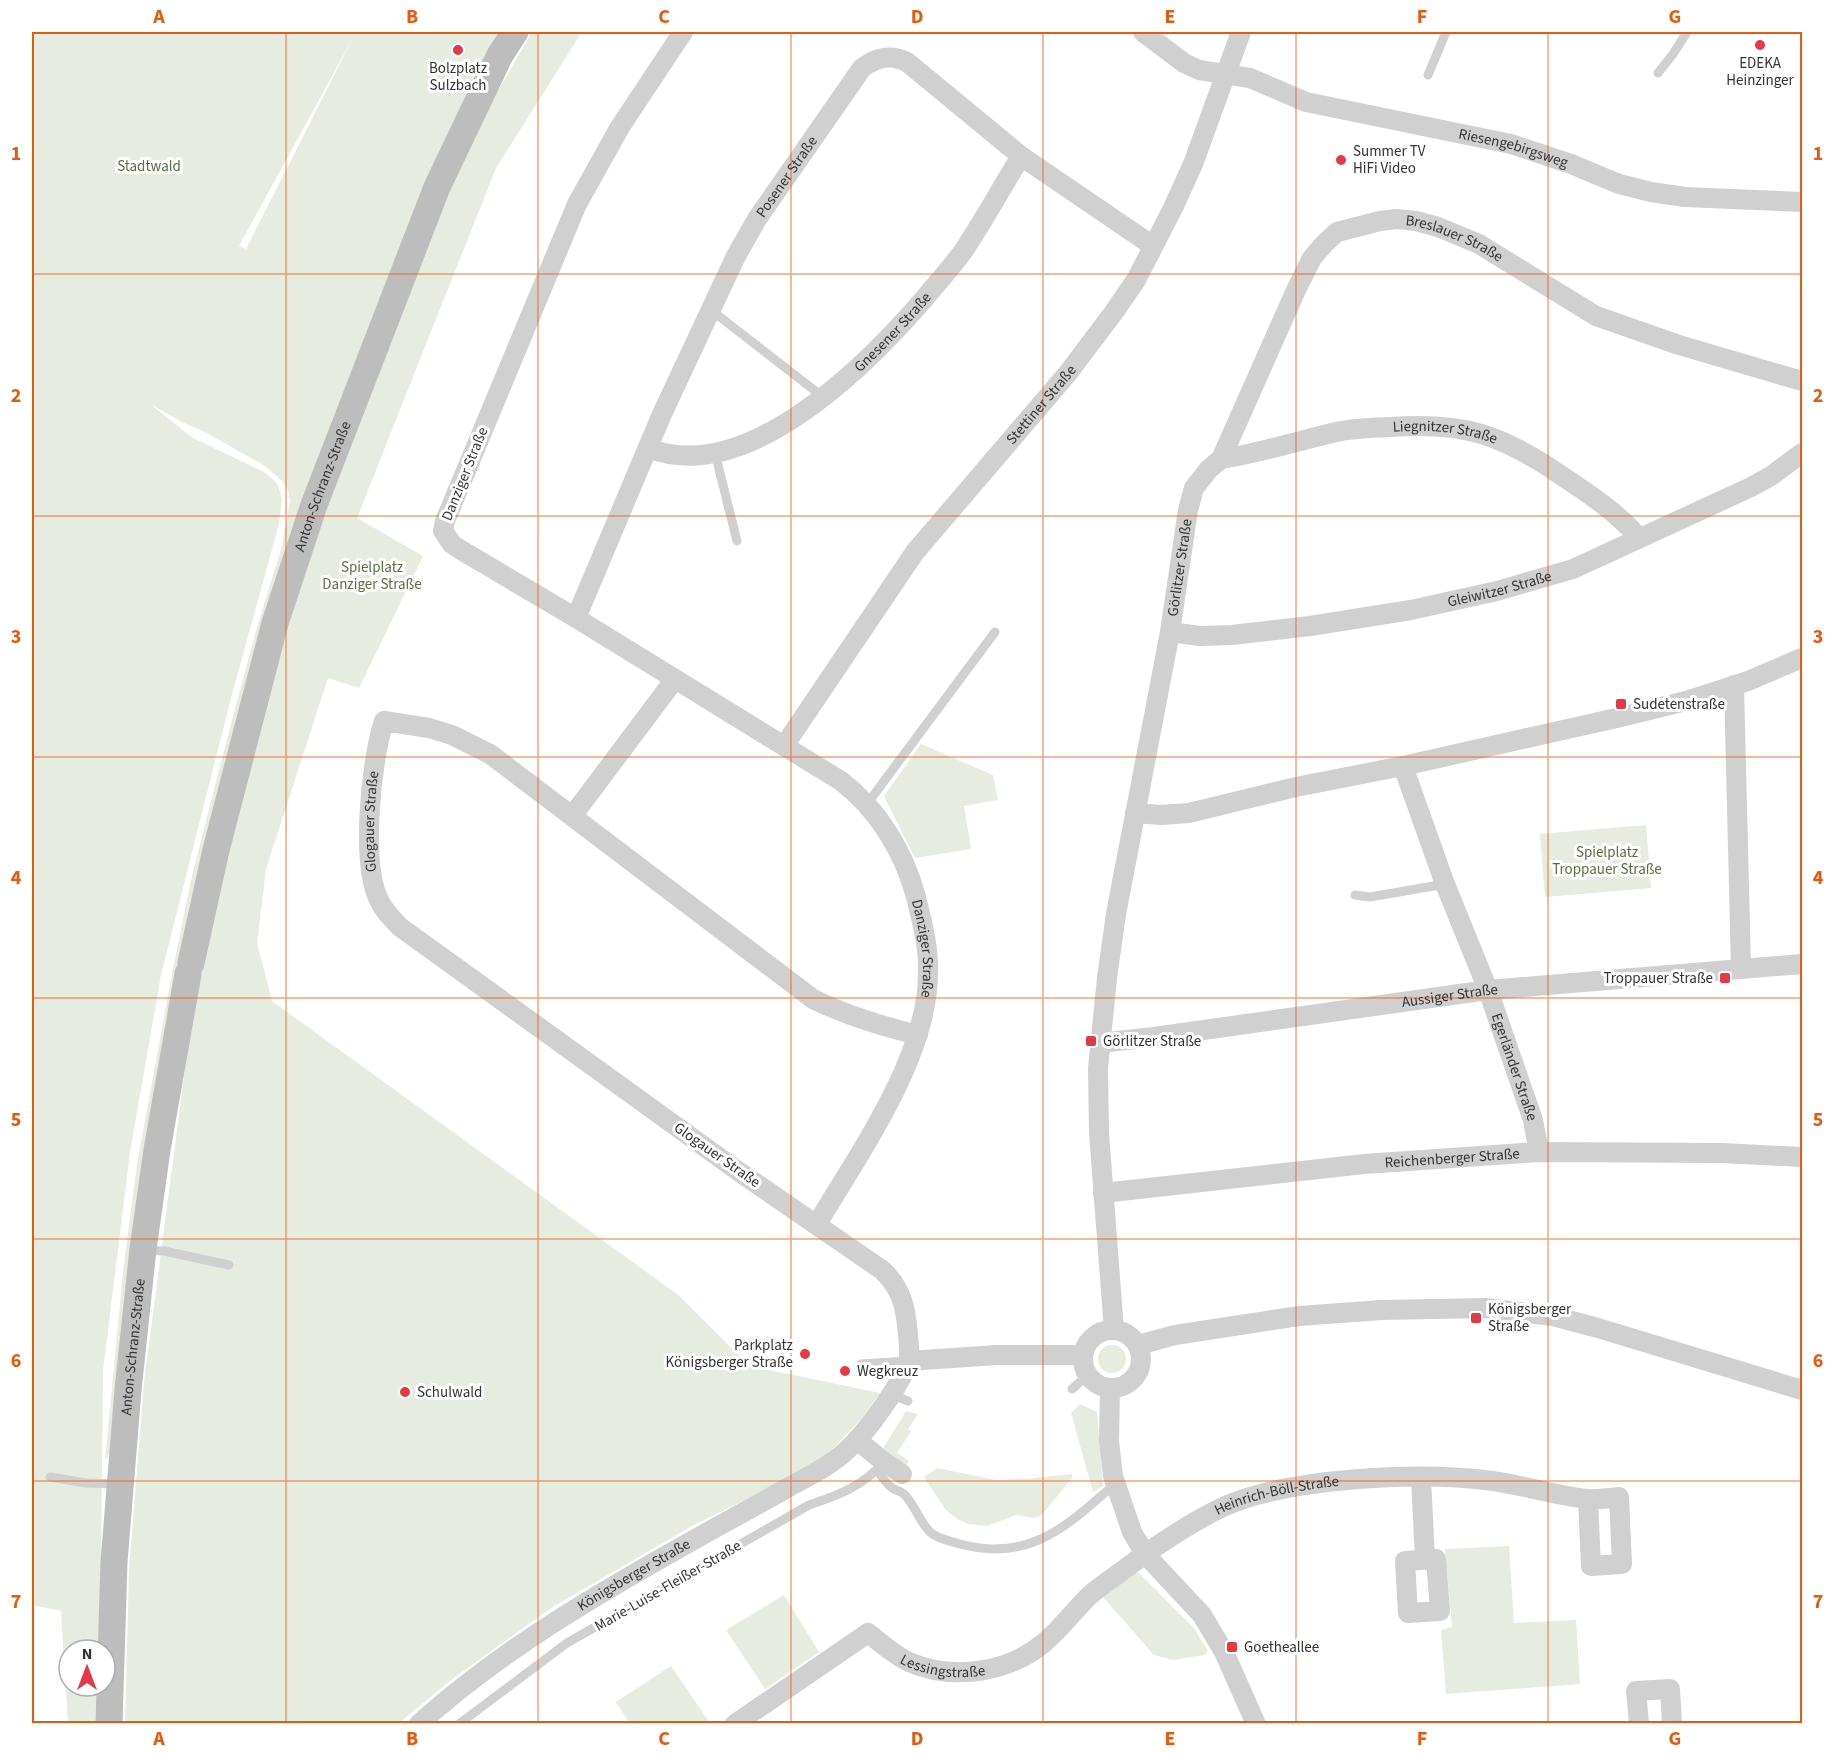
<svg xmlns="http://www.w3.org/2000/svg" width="1834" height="1755" viewBox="0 0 1834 1755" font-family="'Source Sans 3',sans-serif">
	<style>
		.green { fill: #e6ecdf; fill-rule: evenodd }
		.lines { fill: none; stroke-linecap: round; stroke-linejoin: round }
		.service { stroke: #d0d0d0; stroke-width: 9 }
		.minor { stroke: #d0d0d0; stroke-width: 20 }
		.secondary { stroke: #bdbdbd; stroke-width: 27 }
		.grid { fill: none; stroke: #e8590c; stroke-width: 1.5; stroke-opacity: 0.55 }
		.poi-dot { fill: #e63946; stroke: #fff; stroke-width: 2 }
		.labels { text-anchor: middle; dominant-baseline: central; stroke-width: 6; stroke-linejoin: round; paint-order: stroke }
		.poi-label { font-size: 15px; fill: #333; stroke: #fff; text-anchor: start }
		.street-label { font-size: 15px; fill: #333; stroke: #fff }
		.park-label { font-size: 15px; fill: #56703f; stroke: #fff }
		.neatline { fill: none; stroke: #e8590c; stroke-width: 2 }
		.grid-label { font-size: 20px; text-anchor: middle; font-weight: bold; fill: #e8590c }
	</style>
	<rect width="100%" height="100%" fill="#fff"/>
	<!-- green -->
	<g class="green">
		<path d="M32,32h475l-248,608 -149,812 -5,9 18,-189 14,-108 35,-190 19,-94 29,-114 35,-132 27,-88 8,-45 -2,-11 -6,-9 -17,-15 -60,-34 -21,-9 -34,-19 43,34 71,34 13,11 5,16 -3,25 -48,174 -70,277 -31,177 -27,219 -3,279h-31v36h30l-1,38 -30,-1 -7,-112 -29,-6zM354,36l-108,213 -7,-3z"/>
		<path d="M532,32h50l-86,136 -139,350 66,38 -64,132 -31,-10 -62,191 -9,74 15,58 405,293 73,72 130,27 -18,25 -35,37 -46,27 -89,44 -141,82 -100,72 -52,43 -274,1 4,-154 15,-188 43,-328 19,-110 66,-266 53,-176 128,-324 34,-68z"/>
		<path d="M921,744l72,31 5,25 -34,6 7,43 -56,9 -31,-62z"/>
		<path d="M1646,825l5,63 -106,9 -5,-63z"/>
		<circle cx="1112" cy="1359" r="14"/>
		<path d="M1080,1404l17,8 6,74 -10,6 -22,-79z"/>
		<path d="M906,1411l12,3 -10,15 3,2 -14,22 12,8 -4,7 -24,-16z"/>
		<path d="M937,1468l59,12 30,-1 46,-5v4l-31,38 -7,2 -18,-3 -29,11 -19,-2 -11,-5 -12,-10 -21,-32z"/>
		<path d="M1509,1546l5,77 62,-3 4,64 -134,10 -5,-64 11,-3 -7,-78z"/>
		<path d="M1137,1571l56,56 15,24 -3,4 -32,5 -19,-5 -52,-59z"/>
		<path d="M784,1595l35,57 -54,37 -39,-59z"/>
		<path d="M671,1666l39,57h-81l-13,-21z"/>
	</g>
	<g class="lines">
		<!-- service -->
		<g class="service">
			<path d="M1658,73l15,-19 14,-22"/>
			<path d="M1428,75l18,-43"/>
			<path d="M711,310l112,87"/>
			<path d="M715,453l22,88"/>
			<path d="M867,804l128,-172"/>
			<path d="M1355,895l15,2 75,-13"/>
			<path d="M146,1250l18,1 65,14"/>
			<path d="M861,1364l47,-3"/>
			<path d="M1072,1389l16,-14"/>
			<path d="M891,1394l17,7"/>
			<path d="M877,1470c4,6 9,13 15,18 3,2 8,3 12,6 11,11 15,27 26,38 7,7 21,9 30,12 69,19 107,-18 155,-60"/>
			<path d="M50,1477l36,6 31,1"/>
			<path d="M459,1724l108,-81 242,-138c30,-10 54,-19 75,-43"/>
		</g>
		<!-- minor -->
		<g class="minor">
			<path id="s1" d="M683,32l-63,95 -43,77 -132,317 -2,10 9,13 9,6 115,68 265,163c37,28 63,71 75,116 6,25 13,50 12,76 0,85 -69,180 -111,251"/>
			<path id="s2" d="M1143,32l41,31 15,7 51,8 56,24 205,42 60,20 48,20 32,8 34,5 117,5"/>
			<path id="s3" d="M648,448c98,39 218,-82 276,-149 13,-16 28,-32 40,-49 20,-30 38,-63 57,-94"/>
			<path id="s4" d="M1221,459c39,-6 77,-18 115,-27 18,-4 37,-4 55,-5 73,-5 110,7 171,49 27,18 56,37 77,62"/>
			<path id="s5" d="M576,618l86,-204 74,-158 21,-37 105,-151c15,-11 28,-14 45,-6l114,94 132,90"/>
			<path id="s6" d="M1170,632l30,4 32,-1 78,-9 101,-16 86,-19 76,-22 178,-82 20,-11 31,-23"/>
			<path d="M1734,685l7,283"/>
			<path id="s7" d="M784,746l131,-194 153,-179 46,-61 22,-32 37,-72 20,-44 48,-132"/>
			<path id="s8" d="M1403,766l42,118 43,106 45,130 6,32"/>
			<path d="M1135,813l26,2 28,-2 107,-26 107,-21 218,-49 65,-16 62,-20 54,-23"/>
			<path d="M573,815l102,-136"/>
			<path id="s9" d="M1099,1043l55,-6 334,-47 314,-26"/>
			<path id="s10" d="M1103,1193l261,-29 175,-12 183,1 80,4"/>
			<path id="s11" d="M1114,1330l-15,-197 -1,-65 9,-90 9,-64 54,-282 18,-122 6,-22 15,-19 12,-10 75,-169 16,-32 12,-14 13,-12 43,-11 17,-2 19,2 22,6 41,17 117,72 83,29 123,36"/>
			<circle cx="1112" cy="1359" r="29"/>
			<path d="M1138,1345l37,-10 124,-19 83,-6 103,-2 68,8 45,12 204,62"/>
			<path d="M908,1361l89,-6h86"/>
			<path d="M1110,1388l-1,53 4,35 19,56 13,22 57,61 22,37 32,72"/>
			<path d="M857,1440l27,22 18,12"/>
			<path d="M1421,1478l4,82"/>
			<path d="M1436,1559l4,52 -32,2 -3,-52z"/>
			<path id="s12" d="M419,1724c85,-77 187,-135 287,-191 27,-15 55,-30 83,-46 20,-11 41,-21 57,-36 21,-19 53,-63 62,-89 2,-8 1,-19 0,-27 -2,-26 -6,-47 -26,-65l-144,-99 -338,-244c-7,-7 -15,-15 -20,-25 -20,-36 -9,-142 4,-181l45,7 23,7 38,19 323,245c34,17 68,27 105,36"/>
			<path id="s13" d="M735,1724l133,-91c13,10 26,22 41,29 44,19 99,11 136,-20 16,-14 29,-31 44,-46 9,-8 19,-15 29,-22 33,-25 69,-50 107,-68 64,-28 190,-34 260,-26 34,4 69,15 102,19 10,1 22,-1 32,-2l3,67 -31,2 -3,-67"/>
			<path d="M1639,1724l-3,-33 34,-2 2,35"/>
		</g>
		<!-- secondary -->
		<g class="secondary">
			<path id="s14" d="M191,963l25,-113 59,-227 39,-118 123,-318 63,-132 15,-23"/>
			<path id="s15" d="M109,1724l5,-162 14,-172 15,-141 14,-99 31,-176"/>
		</g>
	</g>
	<!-- grid -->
	<path class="grid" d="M286,32v1692M538,32v1692M791,32v1692M1043,32v1692M1296,32v1692M1548,32v1692M32,274h1770M32,516h1770M32,757h1770M32,998h1770M32,1239h1770M32,1481h1770"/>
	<!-- markers -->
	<g class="poi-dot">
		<circle cx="1760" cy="45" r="6"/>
		<circle cx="458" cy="50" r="6"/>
		<circle cx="1341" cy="160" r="6"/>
		<rect x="1615" y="698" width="12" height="12" rx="3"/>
		<rect x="1719" y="972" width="12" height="12" rx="3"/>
		<rect x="1085" y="1035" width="12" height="12" rx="3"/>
		<rect x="1470" y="1312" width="12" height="12" rx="3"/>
		<circle cx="805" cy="1354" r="6"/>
		<circle cx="845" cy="1371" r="6"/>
		<circle cx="405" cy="1392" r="6"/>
		<rect x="1226" y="1641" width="12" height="12" rx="3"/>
	</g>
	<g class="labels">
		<!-- poi labels -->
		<g class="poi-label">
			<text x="1760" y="63" text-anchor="middle">EDEKA<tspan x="1760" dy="17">Heinzinger</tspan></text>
			<text x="458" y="68" text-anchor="middle">Bolzplatz<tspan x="458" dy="17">Sulzbach</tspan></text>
			<text x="1353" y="151">Summer TV<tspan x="1353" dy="17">HiFi Video</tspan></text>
			<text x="1633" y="704">Sudetenstraße</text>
			<text x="1713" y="978" text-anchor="end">Troppauer Straße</text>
			<text x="1103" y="1041">Görlitzer Straße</text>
			<text x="1488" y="1309">Königsberger<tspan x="1488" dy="17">Straße</tspan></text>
			<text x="793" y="1345" text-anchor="end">Parkplatz<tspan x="793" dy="17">Königsberger Straße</tspan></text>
			<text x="857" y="1371">Wegkreuz</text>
			<text x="417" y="1392">Schulwald</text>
			<text x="1244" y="1647">Goetheallee</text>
		</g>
		<!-- street labels -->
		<g class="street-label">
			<text stroke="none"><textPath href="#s2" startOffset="393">Riesengebirgsweg</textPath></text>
			<text stroke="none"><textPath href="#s5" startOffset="490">Posener Straße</textPath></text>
			<text stroke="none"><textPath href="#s11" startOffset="1270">Breslauer Straße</textPath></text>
			<text stroke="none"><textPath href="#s3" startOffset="286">Gnesener Straße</textPath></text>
			<text stroke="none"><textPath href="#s7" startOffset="428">Stettiner Straße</textPath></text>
			<text stroke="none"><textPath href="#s4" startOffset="228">Liegnitzer Straße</textPath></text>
			<text transform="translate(465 474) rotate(-68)">Danziger Straße</text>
			<text stroke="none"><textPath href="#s14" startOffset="495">Anton-Schranz-Straße</textPath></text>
			<text stroke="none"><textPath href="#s11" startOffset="770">Görlitzer Straße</textPath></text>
			<text stroke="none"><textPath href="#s6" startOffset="334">Gleiwitzer Straße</textPath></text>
			<text stroke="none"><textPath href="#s12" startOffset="1422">Glogauer Straße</textPath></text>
			<text stroke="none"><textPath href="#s1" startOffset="1220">Danziger Straße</textPath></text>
			<text stroke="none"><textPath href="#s9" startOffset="354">Aussiger Straße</textPath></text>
			<text stroke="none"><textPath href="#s8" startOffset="321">Egerländer Straße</textPath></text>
			<text transform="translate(717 1155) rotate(35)">Glogauer Straße</text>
			<text stroke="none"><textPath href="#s10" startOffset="351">Reichenberger Straße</textPath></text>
			<text stroke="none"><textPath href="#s15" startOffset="378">Anton-Schranz-Straße</textPath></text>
			<text stroke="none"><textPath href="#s13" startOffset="636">Heinrich-Böll-Straße</textPath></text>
			<text stroke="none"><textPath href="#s12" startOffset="262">Königsberger Straße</textPath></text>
			<text transform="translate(668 1586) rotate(-30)">Marie-Luise-Fleißer-Straße</text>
			<text stroke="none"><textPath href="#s13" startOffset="246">Lessingstraße</textPath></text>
		</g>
		<!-- park labels -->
		<g class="park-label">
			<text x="149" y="166">Stadtwald</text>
			<text x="372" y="567">Spielplatz<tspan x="372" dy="17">Danziger Straße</tspan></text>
			<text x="1607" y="852">Spielplatz<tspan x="1607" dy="17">Troppauer Straße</tspan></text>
		</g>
	</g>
	<!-- border -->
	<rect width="1834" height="1755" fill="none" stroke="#ffffff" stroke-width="66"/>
	<!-- north arrow -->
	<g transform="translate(87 1668)"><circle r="28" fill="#ffffff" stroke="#adadad" stroke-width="1.5"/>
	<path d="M0-4.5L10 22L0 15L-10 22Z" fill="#e63946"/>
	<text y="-9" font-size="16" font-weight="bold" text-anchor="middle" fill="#333333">N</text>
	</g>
	<rect x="33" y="33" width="1768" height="1689" class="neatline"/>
	<g class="grid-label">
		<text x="159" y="23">A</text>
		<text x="412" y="23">B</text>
		<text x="664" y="23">C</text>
		<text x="917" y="23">D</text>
		<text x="1170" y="23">E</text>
		<text x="1422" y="23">F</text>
		<text x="1675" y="23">G</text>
		<text x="16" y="160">1</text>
		<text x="1818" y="160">1</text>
		<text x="16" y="402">2</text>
		<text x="1818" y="402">2</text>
		<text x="16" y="643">3</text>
		<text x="1818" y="643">3</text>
		<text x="16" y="884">4</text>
		<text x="1818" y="884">4</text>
		<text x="16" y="1126">5</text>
		<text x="1818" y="1126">5</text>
		<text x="16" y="1367">6</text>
		<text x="1818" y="1367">6</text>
		<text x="16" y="1608">7</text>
		<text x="1818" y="1608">7</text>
		<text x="159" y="1745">A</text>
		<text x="412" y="1745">B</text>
		<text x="664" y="1745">C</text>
		<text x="917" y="1745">D</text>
		<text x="1170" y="1745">E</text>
		<text x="1422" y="1745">F</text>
		<text x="1675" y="1745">G</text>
	</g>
</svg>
